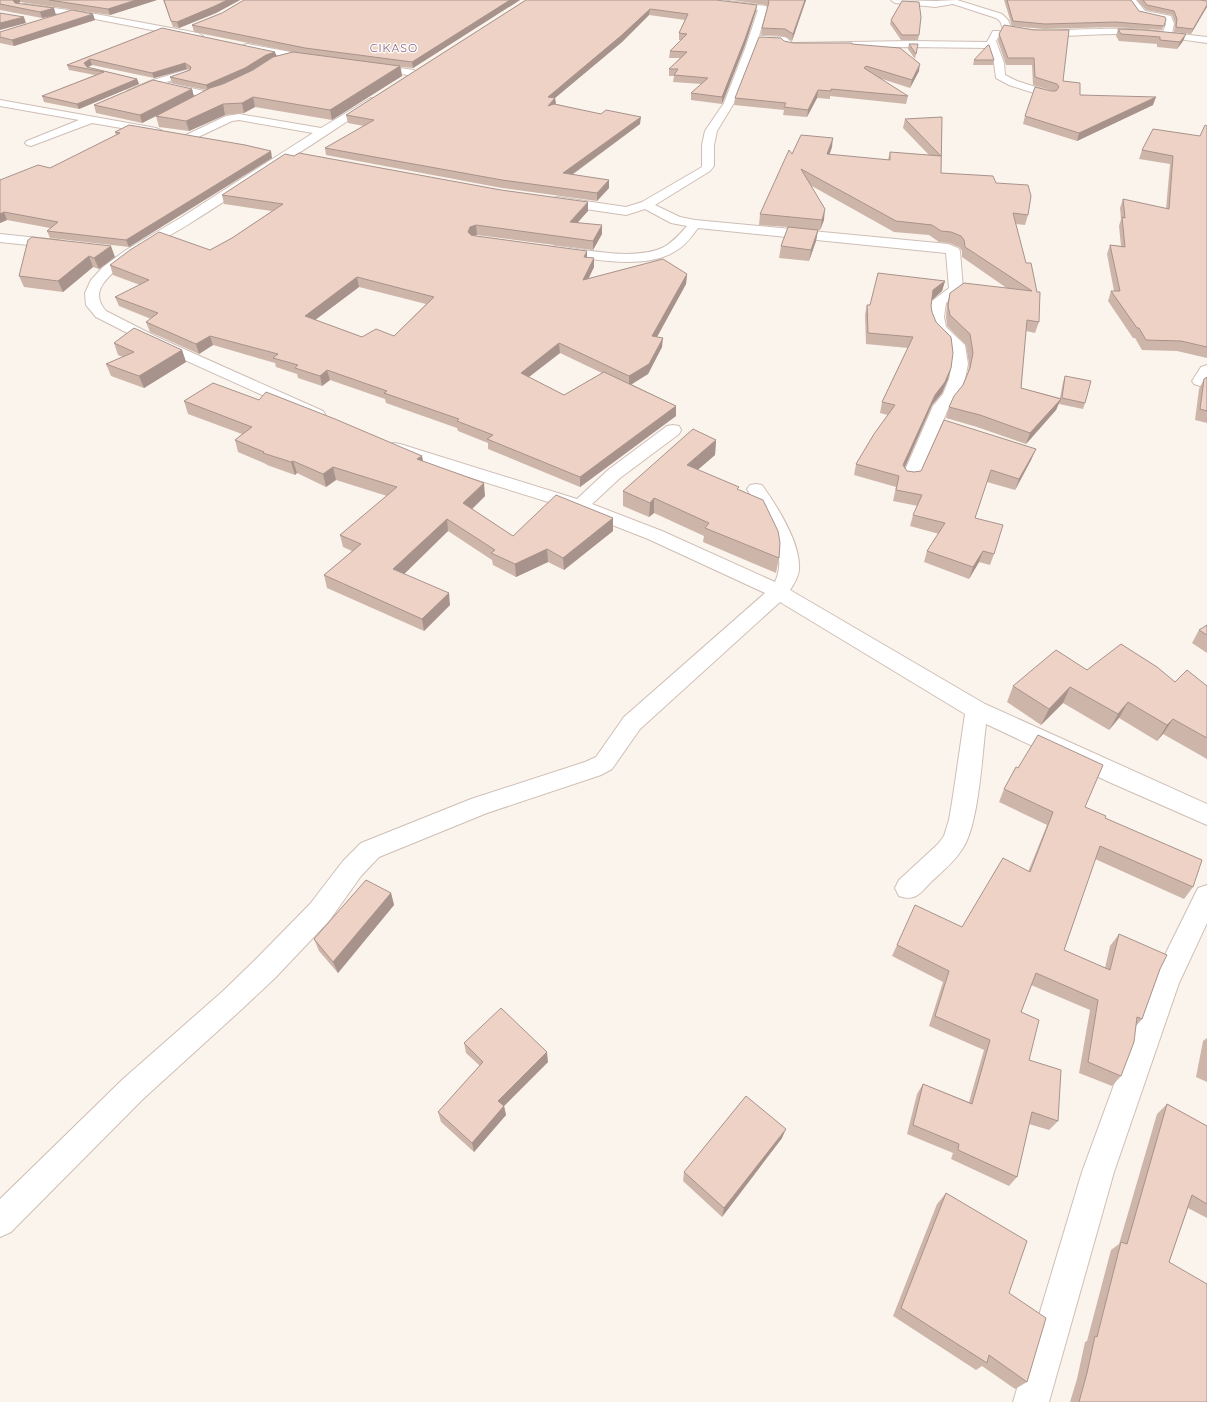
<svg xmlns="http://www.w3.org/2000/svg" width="1207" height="1402" viewBox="0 0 1207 1402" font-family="Quicksand,sans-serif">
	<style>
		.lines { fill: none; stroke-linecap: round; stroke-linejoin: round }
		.minor-casing { stroke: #cfbeb5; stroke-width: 2 }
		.minor { fill: #fff; fill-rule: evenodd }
		.wall { fill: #ceb5aa; fill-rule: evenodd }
		.shaded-wall { fill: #a7938b }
		.building { fill: #efd2c6; stroke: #a7938b; fill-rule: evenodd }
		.labels { text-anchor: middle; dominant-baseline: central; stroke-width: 3; stroke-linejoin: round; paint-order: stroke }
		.far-quarter-label { font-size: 12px; letter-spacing: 1px; fill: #7f6990; stroke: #fef9f3 }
	</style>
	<rect width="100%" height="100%" fill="#fbf4ed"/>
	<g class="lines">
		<!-- minor casing -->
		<g class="minor-casing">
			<g id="minor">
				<path d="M697,0h24l45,6 1,2 -8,28 25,1 3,1 5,5 118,-2 77,1 6,-11h6l2,2 -5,8 8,22 1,12 12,6 37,12 1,2 -5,3 -4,-1 -37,-12 -13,-7 -2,-15 -5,-15 -79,-1 -118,2 -8,-2 -3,-4 -24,-1 -23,61 -17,28 -3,14v21l-4,5 -55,34 25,12 15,3 253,24 10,4 2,3 3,39 -17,13 -2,14 2,10 19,18 3,19 -3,15 -7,17 -9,11 -32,74 -6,1 -6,-1 -3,-4 31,-71 10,-12 6,-15 3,-15 -2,-17c-19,-16 -23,-22 -18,-46l17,-13 -3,-35 -248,-25c-6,8 -12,17 -21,22 -30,21 -86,9 -120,4l-5,-1 -2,-3 2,-3 5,-1c30,4 80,15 107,1 9,-5 16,-13 23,-21l-16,-3 -26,-14 -19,6 -68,-10 -4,-1 -2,-3 2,-3 4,-1 68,10 16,-5 60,-35v-22l3,-14 19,-28 22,-57 12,-36 -57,-7z"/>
				<path d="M891,0l44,1 22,-1 45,14 6,6 3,7c29,7 58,2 87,2 22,-1 44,0 65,3l3,-8 -2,-4 -25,-5 -11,-15h8l9,11 26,5 3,8 -2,9 35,4v6c-29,-4 -58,-9 -88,-9 -39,0 -77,6 -115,-3l-4,-10 -4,-3 -43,-14 -18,3 -40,-4z"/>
				<path d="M25,4l65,9 108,20 5,3 -5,3 -108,-21 -68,-9 -1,-2 1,-2z"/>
				<path d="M247,44l66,12 5,3 -5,3 -69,-13 -2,-2 2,-2z"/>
				<path d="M371,64l43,6 5,3 -5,3 -46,-7 -2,-2 2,-2z"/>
				<path d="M186,70l5,3 -1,2 -24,7 46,11 1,2 -1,2 -4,1 -44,-10 -4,-1 -1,-2 -24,10h-8l-1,-2 1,-2 23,-10z"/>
				<path d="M371,98l4,1 1,2 -1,2c-61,40 -121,80 -183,119 -24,16 -73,38 -89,62 -7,10 -4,19 3,27l51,26 166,74 2,3 -2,3 -6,2 -6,-2 -164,-74 -51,-26 -10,-12 -1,-12 6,-13 12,-13 23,-17 56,-33 131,-84 -74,-13 -7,1 -38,18h-8l-2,-2 2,-2 40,-19 13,-2 82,14z"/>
				<path d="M0,100l156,28 6,3 -6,3 -64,-11 -61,23 -4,-1 -2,-2 2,-2 52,-21 -79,-14z"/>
				<path d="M0,234l57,6 5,1 2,3 -2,3 -5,1 -57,-6z"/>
				<path d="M1207,365v17l-1,2 -6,2 -6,-2 -2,-3 9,-14z"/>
				<path d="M673,425l6,1 2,4 -2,4 -59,44 -28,26 70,27 113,51c15,-31 -13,-67 -28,-93l3,-4 6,-1 6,1c15,21 39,59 37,85 -1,7 -5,14 -9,20l195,114 222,100v21l-98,-43 -123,-58c-4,31 -7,99 -23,124 -8,13 -20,23 -31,33 -12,12 -16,21 -33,15l-4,-8 4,-8 39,-36 6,-8 5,-16 4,-24 12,-82 -185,-112 -140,127 -28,40 -11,6 -114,38 -108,44 -18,19 -32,45 -54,57 -33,31 -99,90 -132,133 -11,5v-38l123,-120 100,-88 32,-31 55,-56 33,-43 18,-18 110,-44 114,-37 11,-5 28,-40 141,-124 -117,-54 -74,-29 -186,-58 -3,-4 3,-4 6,-1 6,1 177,55 31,-29 59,-44z"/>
				<path d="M1207,885v38l-28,60 -65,189 -65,230h-36l69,-230 70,-191 46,-93z"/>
			</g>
		</g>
		<!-- minor -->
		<use href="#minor" class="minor"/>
	</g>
	<!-- wall -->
	<g class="wall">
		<path d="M0,0h157l-47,15 -90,-13 -3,2 39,11 -14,3 -42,-8z"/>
		<path d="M163,0h77l-24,13 -37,15 -6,-1z"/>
		<path d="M520,0l-107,68 -12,-1 1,9 -70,44 -77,-13 -11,6 -19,2 -36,16 -30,-4 -3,-11 50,-26 -34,-7 -2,-6 19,-7 -2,-1 -33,9 -62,-13 -4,2 49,12 2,5 -60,25 -35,-7 -2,-6 53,-21 -26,-5 -2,-5 95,-37 114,28 17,-4 -99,-20 -2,-7 30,-12zM267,61l-14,9 -6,3z"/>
		<path d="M526,0l230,11 -11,34 -23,59 -31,-4v-7l10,-9 -28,-2 1,-6h-5v-7l11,-11h-11l1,-7 11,-11h-2v-7l6,-13 -36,-5 -27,27 -67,56 1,6 84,20 -68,51 37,5v8l-12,13 -95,-13 -176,-33 -1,-7 39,-22 -16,-3 -2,-8z"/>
		<path d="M732,0h74l-14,41 -8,-5 -23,-1 1,-7 6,-21 -2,-2z"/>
		<path d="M1004,0h127l8,11 27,8 -4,11 -48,-3 -70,2 -32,-3z"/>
		<path d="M1137,0h63l7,1 -16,33 -17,-2 1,-9 -3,-8 -26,-5z"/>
		<path d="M95,20l-81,26 -14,-3v-11z"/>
		<path d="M891,20l28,15 -1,5h-17l-11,-16z"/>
		<path d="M1004,25l59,56 17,14 73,10 -76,36 -54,-17 2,-8 26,-25h2l-20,-6 -1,-20h-26l-8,-24 1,-7z"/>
		<path d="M1118,29l68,5 -3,7 -6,8 -20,-2v-3l-38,-3 -3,-5z"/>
		<path d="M784,41l9,2 59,1 67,27 -9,17 -31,-10 29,18 -2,8 -76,-8v3l-13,-1 -10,19 -24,-2 1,-5 -50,-5 1,-7z"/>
		<path d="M909,44l7,10 -1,5 -7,-10z"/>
		<path d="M974,60h20l-1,5h-20z"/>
		<path d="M192,89l2,8 -52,26 -46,-10 -2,-8z"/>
		<path d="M942,117l-1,56 55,10 32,32 -3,10 -9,-1 23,98 -4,11 -9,-2 -5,57 39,10 3,-16 2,-6 20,27 -2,6 -24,-5 1,-4 -4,10 -30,34 -49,-17 -31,-9 3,-11 14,-22 5,-12 1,-9 -3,-19 -19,-19 -1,-9 1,-13 3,-11 58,-4 -46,-32v-6l-3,-4 -10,-4 -10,-1 -10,-7 -35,-3 -84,-47 14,35 -4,10h-2l-2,11 -7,20 -30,-3 2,-12 7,-19 -29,-2 1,-11 32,-60 40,-7 -3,8 59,5 2,-8 39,3 -26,-27 2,-9z"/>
		<path d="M1207,126v232l-30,-7 -35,-1 -7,-12h-2l-25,-37 3,-10h3l-7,-37 3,-9 11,1 -2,-20 2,-7 -1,-11 3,-9 43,10 4,-45 -31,-5 3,-9 58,-14z"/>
		<path d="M115,132l157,26 -143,89 -79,-9 -3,-7 3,-3 -43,-8 -7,3v-43l50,-12 66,-33z"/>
		<path d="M294,156l294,55 -10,11 24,12 -9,16 -116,-15 -4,1 114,21 7,10 -5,11 98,-4 -1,10 -29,53 5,10 -14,27 -17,10 45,22v10l-96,71 -92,-38v-6l-30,-12 -1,-3 -71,-25 -1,-4 -55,-19 -8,6 -24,-8 -1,-4 -21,-7 -1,-4 -62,-18 -14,9 -49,-22 -4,-10 5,-3 -32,-13 -4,-9 25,-12 -27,-10 -3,-10 100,-15 22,-12 40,-27 -48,-7 -2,-9zM359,287l67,17 -32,32 -32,1 -47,-17zM560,353l42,20 -38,22 -35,-18z"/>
		<path d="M28,240l87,17 -16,12 -6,-2 -30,25 -39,-5 -5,-11z"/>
		<path d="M945,281l-3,10 -10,9 -1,6 1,6 16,67 -6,14 -10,12 -27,62 2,4 7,1 122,-23 -5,11 -16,30 -28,-8 -12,36 19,36 -4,11 -11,-3 -10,17 -45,-17 3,-11 12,-17 -29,-8 3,-11 5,-9 -25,-5 3,-14 -42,-12 2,-11 32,-49 -8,-2 2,-11 26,-54 -42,-4 -1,-29 2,-10h3z"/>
		<path d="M114,343l68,7 4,12 -42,26 -33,-12 -5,-12 17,-7 -5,-2z"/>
		<path d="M1207,377v46l-12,-3 4,-31 5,-10z"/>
		<path d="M259,400l163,56 1,6 62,34 -13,13 41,27 100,-5 -49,39 -16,-8 -32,15 -23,-12 -1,-5 -44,-29 -44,43 46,31 -26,26 -97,-43 -3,-13 28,-24 -9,-4 -3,-12 47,-39 -51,-16 -10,7 -29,-14 -2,2 -28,-10 -1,-1 -28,-12 -3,-12 7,-6 -54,-20 -4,-13z"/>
		<path d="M716,440l-1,15 -18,15 41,20 41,68 -3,15 -73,-31 1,-6 -50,-23 -5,4 -26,-11v-15z"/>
		<path d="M1207,625v28l-15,-10 7,-13z"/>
		<path d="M1087,670l120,16v73l-44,-25 -6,7 -38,-23 -10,12 -46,-27 -22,22 -34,-23 6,-16z"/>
		<path d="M1004,789l81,18 20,11 88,69 -9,12 -89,-40 -31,91 41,18 5,-22 9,-12 41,35 -18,50 -6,7 -15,50 -9,10 -33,-13 11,-63 -59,-25 -10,27 8,48 29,61 -9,9 -20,-6 -12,53 -8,9 -58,-27 2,-6 -46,-19 10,-40 6,-10 46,18 15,-52 -55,-24 14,-44 -51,-26 5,-11 65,-18 66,-55 19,-47 -48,-23z"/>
		<path d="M391,893l3,12 -56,68 -19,-22 -5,-12z"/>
		<path d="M1207,1038v44l-11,-5 7,-36z"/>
		<path d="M464,1043l84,19 -44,44 2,9 -32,37 -33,-30 -3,-10 42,-46 -14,-13z"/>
		<path d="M1167,1104l40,22v92l-19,-10 -19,54 38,140h-137l7,-23 8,-37 2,-1 24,-91 8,-6 38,-130z"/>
		<path d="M782,1138l-60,79 -39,-36 1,-9z"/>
		<path d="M946,1193l63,100 18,89 -12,7 -33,-23 -6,4 -83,-54 44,-112z"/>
	</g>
	<!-- shaded-wall -->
	<g class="shaded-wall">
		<path d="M12,0h8v2l-5,4z"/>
		<path d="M136,0h21l-47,15 -2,-6z"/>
		<path d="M227,0h13l-24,13 -37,15 -2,-6z"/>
		<path d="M510,0h10l-107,68 -1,-6z"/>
		<path d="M805,0h1l-14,41 1,-7z"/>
		<path d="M757,5l-1,6 -11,34 -23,59v-7z"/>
		<path d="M1207,5v2l-16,27 2,-5z"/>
		<path d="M54,8l2,7 -14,3 -2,-6z"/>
		<path d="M650,9l-1,6 -27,27 -67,56 1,7 -8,1v-9z"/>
		<path d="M93,14l2,6 -81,26 -2,-6z"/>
		<path d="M24,17l2,6 -26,7v-7z"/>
		<path d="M1186,34l-3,7 -6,8 3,-7z"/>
		<path d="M275,52l2,5 -10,4 -21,13 -38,16 -2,-5 60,-30z"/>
		<path d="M90,59l2,6 -6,3 -2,-5z"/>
		<path d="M185,63l2,6 -33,9 -2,-5z"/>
		<path d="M920,64l-1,7 -9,17 2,-8z"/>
		<path d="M400,66l2,10 -70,44 -2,-10z"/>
		<path d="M137,79l2,5 -60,25 -2,-5z"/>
		<path d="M192,89l2,8 -52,26 -2,-8z"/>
		<path d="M818,90l-1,8 -10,19 1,-7z"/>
		<path d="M253,97l2,10 -11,6 -2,-10z"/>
		<path d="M1156,97l-3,8 -76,36 2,-8z"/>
		<path d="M223,104l2,11 -36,16 -3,-10z"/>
		<path d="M641,117l-1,7 -77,57v-8z"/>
		<path d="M833,138l-1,9 -6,17 1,-10z"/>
		<path d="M271,151l1,7 -143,89 -3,-7z"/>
		<path d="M609,180v8l-12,13v-8z"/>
		<path d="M588,202v9l-18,20v-9z"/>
		<path d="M825,209l-1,11 -4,10 2,-10z"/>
		<path d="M4,212l3,8 -7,3v-9z"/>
		<path d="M476,225l1,10 -6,1 -3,-4 2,-5z"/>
		<path d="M602,225v9l-9,16v-9z"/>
		<path d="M818,230l-2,11 -7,20 2,-11z"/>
		<path d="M111,246l4,11 -16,12 -5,-11z"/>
		<path d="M587,251v9l-3,-3z"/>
		<path d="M89,256l4,11 -30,25 -5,-11z"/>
		<path d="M594,258v9l-11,22v-9z"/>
		<path d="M687,274l-1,10 -34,62v-10z"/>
		<path d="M357,277l2,10 -52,39 -2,-10z"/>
		<path d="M945,281l-3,10 -11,10 2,-11z"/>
		<path d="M210,336l3,9 -14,9 -3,-10z"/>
		<path d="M663,338l-1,9 -14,27 -19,12v-10z"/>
		<path d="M559,343l1,10 -39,30v-10z"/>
		<path d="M182,350l4,12 -42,26 -5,-12z"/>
		<path d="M951,368l-3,11 -6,14 -10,12 -31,71 2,-11 32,-70z"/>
		<path d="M327,370l3,10 -8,6 -2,-10z"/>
		<path d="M1061,399l-5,11 -30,34 4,-11z"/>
		<path d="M676,406v10l-96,71v-10z"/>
		<path d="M716,440l-1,15 -29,25 1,-15z"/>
		<path d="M1036,449l-5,11 -16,30 4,-11z"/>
		<path d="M422,456l2,12 -7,-9z"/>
		<path d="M293,461l4,12 -2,2 -4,-13z"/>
		<path d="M333,467l3,13 -10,7 -3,-13z"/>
		<path d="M484,483l1,13 -20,20 -2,-13z"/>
		<path d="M654,498v15l-5,4 1,-14z"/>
		<path d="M613,518v13l-49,39 -1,-12z"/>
		<path d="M447,519l1,12 -52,51 -3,-13z"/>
		<path d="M547,549l1,13 -32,15 -1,-13z"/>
		<path d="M983,551l-4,11 -10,17 4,-12z"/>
		<path d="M449,593l1,12 -26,26 -2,-12z"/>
		<path d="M1070,687l-7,16 -22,22 8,-16z"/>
		<path d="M1128,702l-9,16 -10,12 9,-16z"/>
		<path d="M1173,719l-10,15 -6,7 10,-16z"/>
		<path d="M391,893l3,12 -56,68 -5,-11z"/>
		<path d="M547,1052l1,10 -44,44 2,9 -32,37 -2,-9 26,-42z"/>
		<path d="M786,1129l-4,9 -60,79 2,-9z"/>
	</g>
	<!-- building -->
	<g class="building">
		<path d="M0,0h13l2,3 39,5 -14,4 -40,-8z"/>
		<path d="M49,0h87l-28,9z"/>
		<path d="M164,0h63l-12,6 -38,16 -6,-1z"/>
		<path d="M244,0h266l-98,62 -107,-14 -113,-23 30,-12z"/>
		<path d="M526,0h190l41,5 -12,34 -23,58 -31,-4 17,-15 -34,-3 4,-6h-9l18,-17 -17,-1 17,-17 -8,-1 9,-19 -38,-5 -28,26 -74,62 7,1 -7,8 6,-2 47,10 5,-4 35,7 -78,56 46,7 -12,13 -95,-13 -177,-32 49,-28 -28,-5z"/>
		<path d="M768,0h37l-12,34 -8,-5 -23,-1 7,-26z"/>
		<path d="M1007,0h124l8,11 26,6 1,2 -2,7 -48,-4 -71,2 -32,-3z"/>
		<path d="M1143,0h57l7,1v4l-14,24 -17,-2 1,-8 -3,-8 -27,-6z"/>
		<path d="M902,1l17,1 2,15 -2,18h-17l-11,-15z"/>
		<path d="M72,10l21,4 -81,26 -12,-3v-5z"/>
		<path d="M0,13l24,4 -24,6z"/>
		<path d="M1004,25l30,5h35l-6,51 17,2v12l76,2 -77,36 -54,-17 10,-29 16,4h5l3,-4 -2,-3 -22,-7 -1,-19h-26l-9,-24z"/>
		<path d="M162,28l113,24 -9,3 -21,13 -39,17 -36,-8 20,-7 1,-3 -6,-4 -33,10 -62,-14 -6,4 3,4 50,12 -60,25 -35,-8 62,-24 -37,-7z"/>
		<path d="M1118,29l26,1 42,4 -6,8 -20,-2v-3l-39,-3z"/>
		<path d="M759,37l22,1 3,3 9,2h59v1l48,4 20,16 -8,16 -46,-14 -2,2 44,28 -77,-7v2l-13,-1 -10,20 -24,-3 2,-4 -51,-5z"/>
		<path d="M909,44h9l-2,10z"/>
		<path d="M988,45h1l5,15h-20z"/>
		<path d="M293,52l107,14 -70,44 -77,-13 -11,6 -19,1 -37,17 -30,-5 54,-28 13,-4 30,-14 20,-13z"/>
		<path d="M153,80l39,9 -52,26 -46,-10z"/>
		<path d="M942,117l-1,56 52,3 3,7 32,2 3,11 -3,19 -15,-2 13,50h5l6,29h3l-1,30 -12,-2 -6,68 40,11 -31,34 -50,-18 -31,-8 5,-11 9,-11 7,-17 3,-15 -3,-19 -20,-19 -2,-9 2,-13 14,-10 68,8 -67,-44 -1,-7 -3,-4 -10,-4 -10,-1 -9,-6 -36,-4 -95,-52 24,40 -3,11 -62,-6 29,-64 3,4 9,-19 32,3 -6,16 63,6v-8l51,4 -36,-37z"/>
		<path d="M129,125l116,20 26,6 -145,89 -79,-9 11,-9 -54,-10 -4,2v-34l38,-15 12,3 70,-35 -5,-1z"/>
		<path d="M1205,125l2,1v221l-26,-6 -35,-1 -7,-12h-2l-26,-37h9l-10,-46 15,2 -3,-30 3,1 -2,-19 46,10 4,-53 -31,-6 11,-21 47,7z"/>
		<path d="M299,153l202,37 87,12 -18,20 32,3 -9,16 -117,-16 -6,2 -2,5 3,3 5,1 111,15 -3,6 10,1 -11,22 80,-21 24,15 -35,62 11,2 -14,26 -20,12 -70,-33 -38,30 43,22 40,-23 72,34 -96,71 -93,-38 6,-4 -36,-14 2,-2 -75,-26 3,-2 -60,-21 -7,6 -25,-8 3,-3 -25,-7 5,-4 -68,-18 -14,8 -50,-22 12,-9 -43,-16 34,-17 -39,-15 20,-15 29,-18 51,18 22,-12 51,-34 -61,-9 63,-41 9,2zM357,277l77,20 -40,39 -18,-7 -14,8 -57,-21z"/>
		<path d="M788,227l30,3 -7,20 -30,-4z"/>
		<path d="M32,237l79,9 -17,12 -5,-2 -31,25 -39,-5 9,-36z"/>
		<path d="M878,273l67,8 -12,9 -2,16 1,6 4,10 15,15 2,16 -2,15 -6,14 -10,13 -32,70 4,6 7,1 7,-1 23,-51 92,29 -17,30 -28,-9 -16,48 28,7 -9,29 -11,-3 -10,16 -46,-16 18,-28 -32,-8 9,-20 -26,-5 3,-14 -43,-12 18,-30 21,-29 -13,-3 31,-65 -45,-4 -1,-28h3z"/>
		<path d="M134,328l48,22 -43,26 -33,-12 28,-12 -20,-9z"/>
		<path d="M1065,376l26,5 -6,22 -23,-5z"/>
		<path d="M1207,377v34l-7,-2 4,-30z"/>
		<path d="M213,383l46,17 7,-8 69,27 87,37 -5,3 67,24 -21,20 50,33 43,-41 57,23 -50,40 -16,-9 -32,15 -24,-11 4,-3 -48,-31 -54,50 56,24 -27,26 -98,-44 37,-31 -21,-9 57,-48 -64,-20 -10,7 -30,-13 -2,1 -28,-9 1,-1 -29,-12 17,-13 -68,-26z"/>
		<path d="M693,429l23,11 -29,25 52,22 -2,2 26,11 15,31 2,12 -1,15 -74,-30 4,-5 -55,-25 -4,5 -27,-12z"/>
		<path d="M1207,625v10l-8,-5z"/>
		<path d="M1121,644l36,23 18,15 12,-12 20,16v52l-34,-19 -6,6 -39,-23 -10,12 -48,-27 -21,22 -36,-23 43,-36 31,20z"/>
		<path d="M1038,735l65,30 -18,42 21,9 -1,2 97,42 -9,27 -93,-41 -36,104 46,20 9,-36 48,21 -7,14 -18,50 -5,-2 -3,25 -13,34 -33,-14 10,-62 -62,-27 -15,39 18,8 -10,40 32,10 -3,51 -26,-9 -15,65 -59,-27 1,-6 -46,-19 10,-41 49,20 18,-64 -55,-24 14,-45 -52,-26 18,-40 47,22 41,-69 27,14 23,-60 -49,-23 12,-22 2,1z"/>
		<path d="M366,880l25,13 -58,69 -19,-23z"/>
		<path d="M501,1008l46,44 -49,49 6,5 -32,37 -34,-31 45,-50 -19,-19z"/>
		<path d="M746,1096l40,33 -62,79 -40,-36z"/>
		<path d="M1167,1104l40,22v78l-15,-9 -23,67 38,22v118h-128l8,-29 8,-37 2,1 24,-95 6,2z"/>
		<path d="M946,1193l81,48 -18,52 37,25 -19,64 -38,-27 -2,8 -86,-55z"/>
	</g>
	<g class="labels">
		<!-- far-quarter labels -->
		<g class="far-quarter-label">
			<text x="394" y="47">CIKASO</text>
		</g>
	</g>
</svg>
